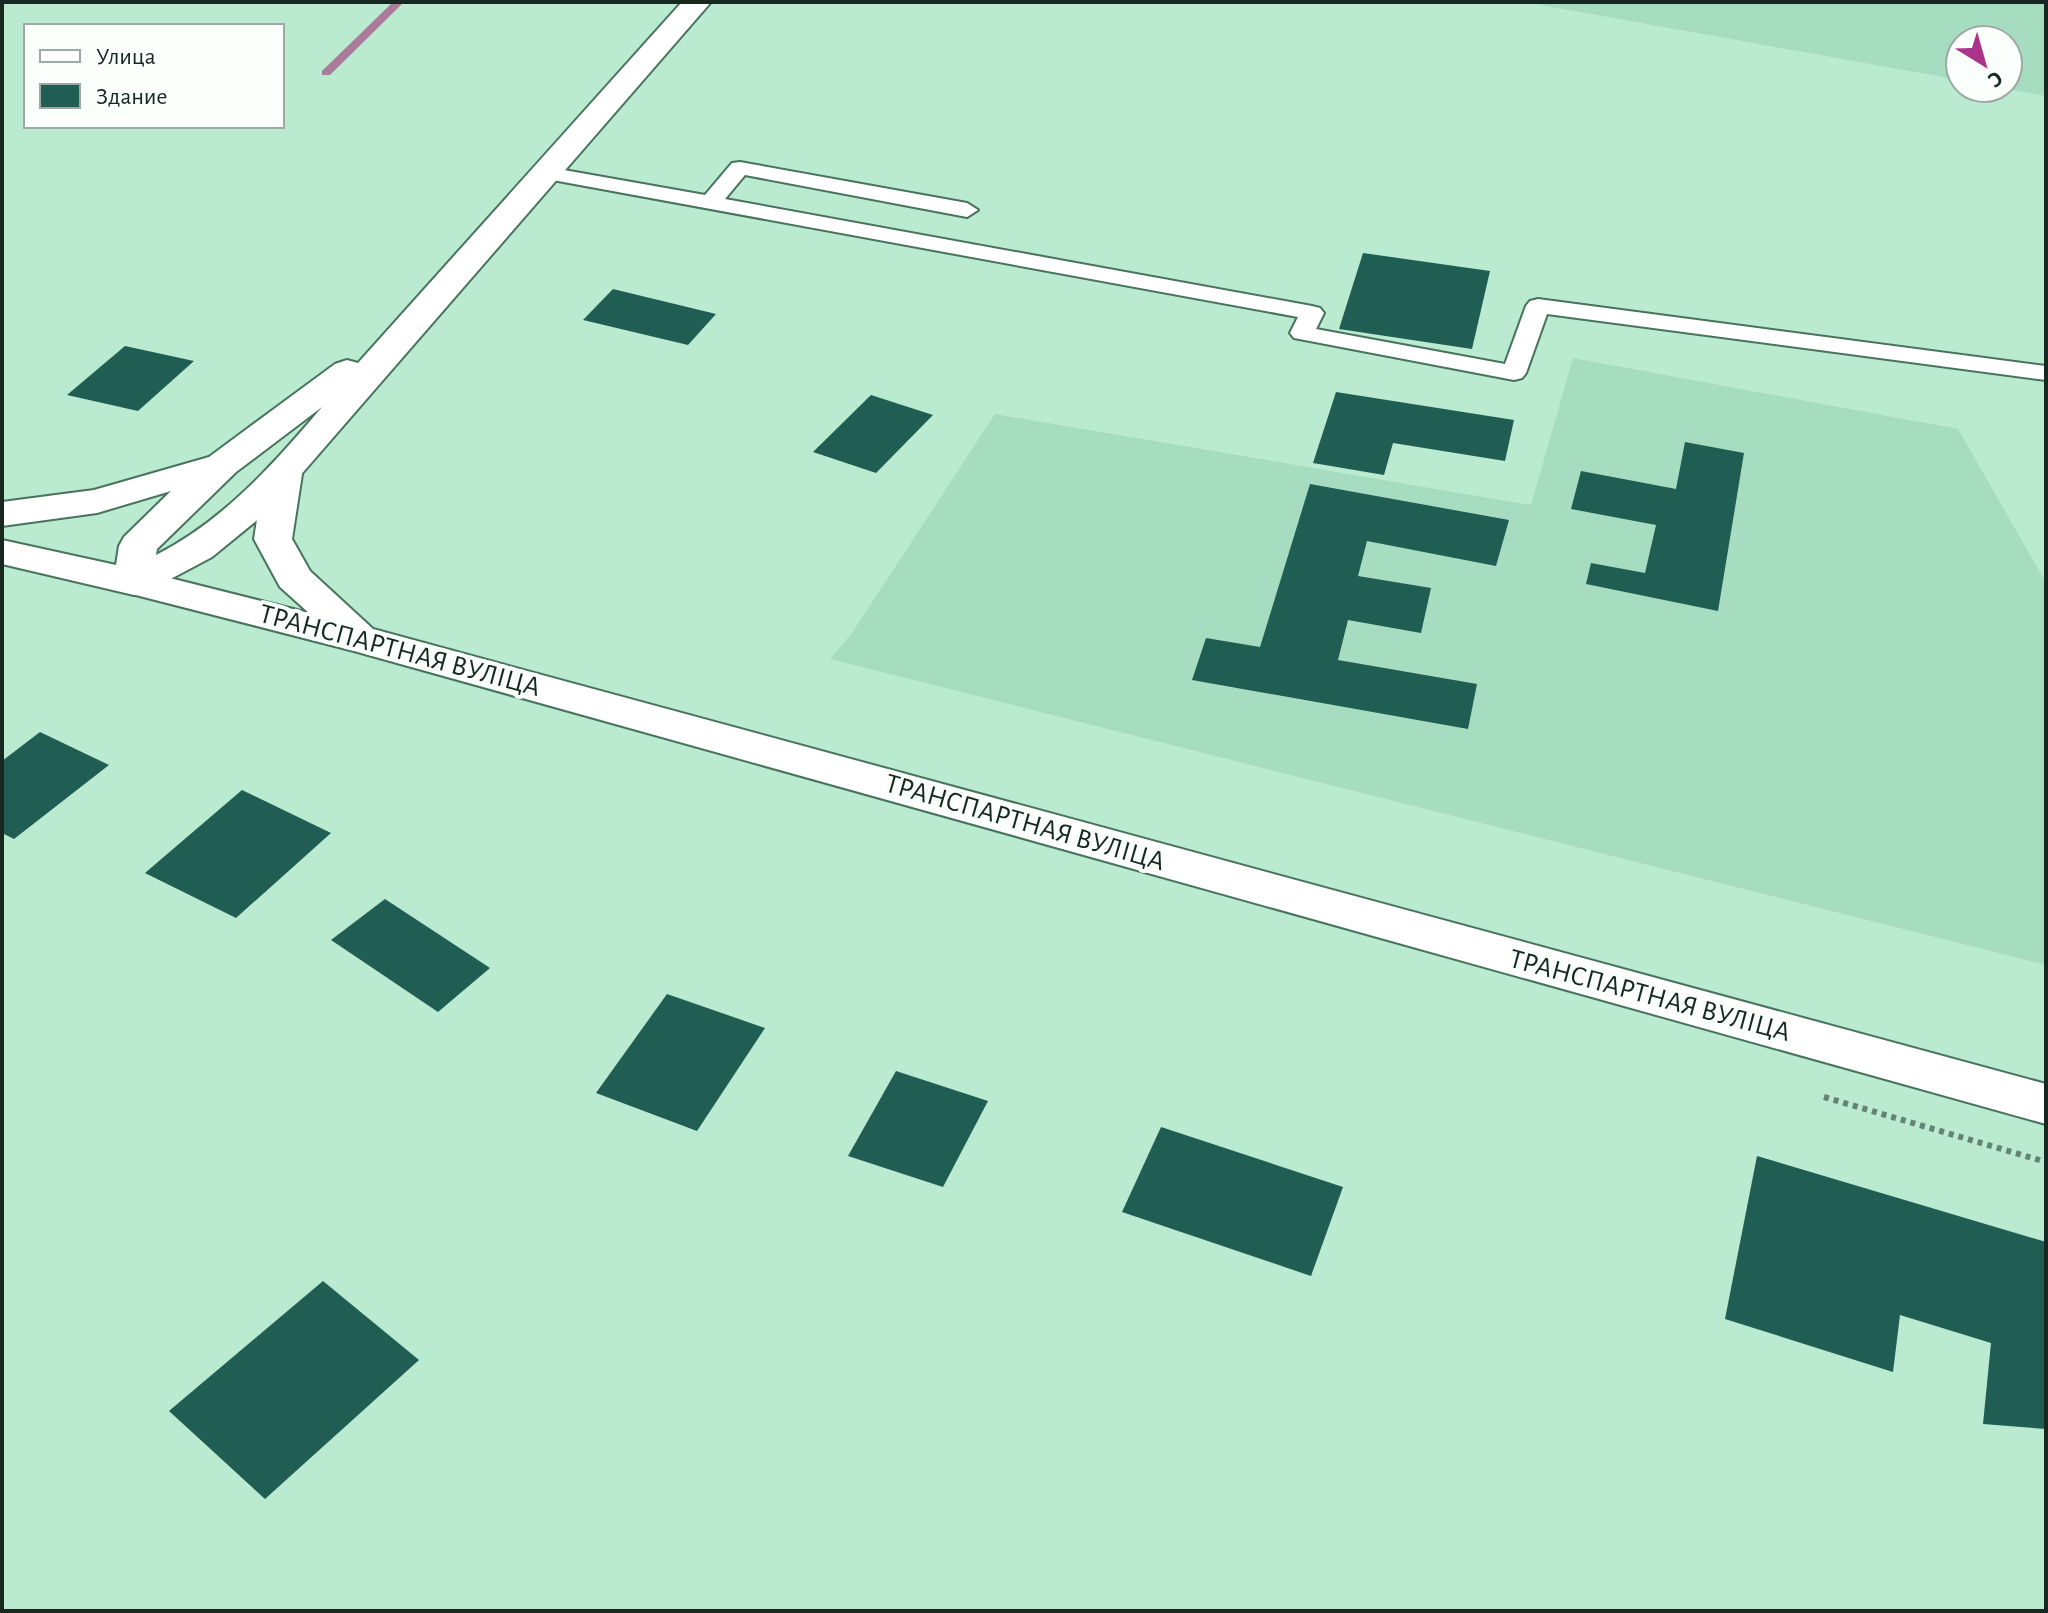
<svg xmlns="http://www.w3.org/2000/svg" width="2048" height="1613" viewBox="0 0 2048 1613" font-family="'Alegreya Sans',sans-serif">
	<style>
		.built { fill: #a6dcbf }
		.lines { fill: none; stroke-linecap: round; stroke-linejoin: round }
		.stream { fill: #aa7b9a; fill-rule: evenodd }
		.building { fill: #205e54 }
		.service-casing { stroke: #48735d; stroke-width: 4 }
		.primary-casing { stroke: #48735d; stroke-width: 4 }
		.trunk-casing { stroke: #48735d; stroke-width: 4 }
		.path { stroke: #648473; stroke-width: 6; stroke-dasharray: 5 5; stroke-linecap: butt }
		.service { fill: #fff; fill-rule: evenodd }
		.primary { fill: #fff; fill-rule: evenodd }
		.trunk { fill: #fff; fill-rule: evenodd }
		.labels { text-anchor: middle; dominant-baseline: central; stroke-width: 8; stroke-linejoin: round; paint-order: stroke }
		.street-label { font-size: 28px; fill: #16281f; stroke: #fafffc }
	</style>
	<rect width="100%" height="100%" fill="#baead0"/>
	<!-- built -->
	<g class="built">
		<path d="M1524,2h522v94l-44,-8h6v-48h-48v40z"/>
		<path d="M1573,358l385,71 88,154v382l-1216,-306 22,-26 143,-219 536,91z"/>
	</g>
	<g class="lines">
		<!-- stream -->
		<path class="stream" d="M393,2h11l-74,73h-8v-4z"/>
	</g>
	<!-- building -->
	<g class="building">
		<path d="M1363,253l127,18 -18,78 -133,-20z"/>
		<path d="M613,289l103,25 -28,31 -105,-25z"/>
		<path d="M125,346l69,15 -56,50 -71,-16z"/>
		<path d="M1336,392l178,28 -9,41 -112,-18 -9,32 -71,-12z"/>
		<path d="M871,395l62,20 -57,58 -63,-21z"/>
		<path d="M1685,442l59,11 -26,158 -132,-27 5,-21 54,10 11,-48 -85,-16 10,-38 95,18z"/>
		<path d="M1310,484l199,36 -13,46 -129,-25 -9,35 73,12 -10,45 -73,-13 -10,40 139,24 -9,45 -276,-49 14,-42 54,9z"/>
		<path d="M40,732l69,33 -95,74 -12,-6v-72z"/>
		<path d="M242,790l89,43 -95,85 -91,-45z"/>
		<path d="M385,899l105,69 -52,44 -107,-72z"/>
		<path d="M667,994l98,34 -68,103 -101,-38z"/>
		<path d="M896,1071l92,30 -45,86 -95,-31z"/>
		<path d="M1161,1127l182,60 -32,89 -189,-64z"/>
		<path d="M1757,1156l289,86v187l-63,-5 8,-81 -91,-28 -7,57 -168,-53z"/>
		<path d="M323,1281l96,79 -154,139 -96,-88z"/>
	</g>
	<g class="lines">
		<!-- service casing -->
		<g class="service-casing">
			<path id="service" d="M740,162l227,41 11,7 -11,7 -222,-42 -20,24 587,107 8,2 4,5 -8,16 189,35 21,-58 4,-5 8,-2 508,67v14l-499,-66 -21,59 -4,5 -8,2 -220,-42 -4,-5 8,-16 -751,-138 -11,-6 11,-6 158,28 27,-32z"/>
		</g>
		<!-- primary casing -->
		<g class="primary-casing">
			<path id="primary" d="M283,463l13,3 6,8 -10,65 18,32 63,58 1673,455v40l-1692,-473 -234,-60 -6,-9 6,-9 14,-4 175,44 -29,-26 -26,-48 10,-65 6,-8z"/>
		</g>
		<!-- trunk casing -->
		<g class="trunk-casing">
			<path id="trunk" d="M682,2h29l-439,506 -60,49 -64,34 -14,4 -132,-31v-24l114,25 3,-19 5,-9 47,-46 -74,22 -95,13v-24l92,-12 115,-33 126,-93 12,-4 11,3zM322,407c-48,57 -99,114 -166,148l1,-6 79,-77z"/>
		</g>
		<!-- path -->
		<path class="path" d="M1824,1097l222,65"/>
		<!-- service -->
		<use href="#service" class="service"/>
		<!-- primary -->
		<use href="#primary" class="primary"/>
		<!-- trunk -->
		<use href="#trunk" class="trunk"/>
	</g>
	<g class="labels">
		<!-- street labels -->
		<g class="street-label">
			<text transform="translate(400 651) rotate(15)">ТРАНСПАРТНАЯ ВУЛІЦА</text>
			<text transform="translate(1025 823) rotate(16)">ТРАНСПАРТНАЯ ВУЛІЦА</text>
			<text transform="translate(1650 996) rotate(15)">ТРАНСПАРТНАЯ ВУЛІЦА</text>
		</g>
	</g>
	<!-- border -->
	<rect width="2048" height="1613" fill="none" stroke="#16281f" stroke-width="8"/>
	<!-- legend -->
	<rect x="24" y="24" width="260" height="104" fill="#fafffc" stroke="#9fa9a4" stroke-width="2"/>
	<rect x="40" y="50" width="40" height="12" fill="#ffffff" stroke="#9fa9a4" stroke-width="2"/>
	<text x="96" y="64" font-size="24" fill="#16281f">Улица</text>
	<rect x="40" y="84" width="40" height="24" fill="#205e54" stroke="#9fa9a4" stroke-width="2"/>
	<text x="96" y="104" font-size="24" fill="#16281f">Здание</text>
	<!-- north arrow -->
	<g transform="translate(1984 64) rotate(143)"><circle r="38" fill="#fafffc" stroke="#9fa9a4" stroke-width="2"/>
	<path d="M0-6L14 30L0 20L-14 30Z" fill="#ab3389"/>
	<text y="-12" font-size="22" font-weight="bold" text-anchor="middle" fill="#16281f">С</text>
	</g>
</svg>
